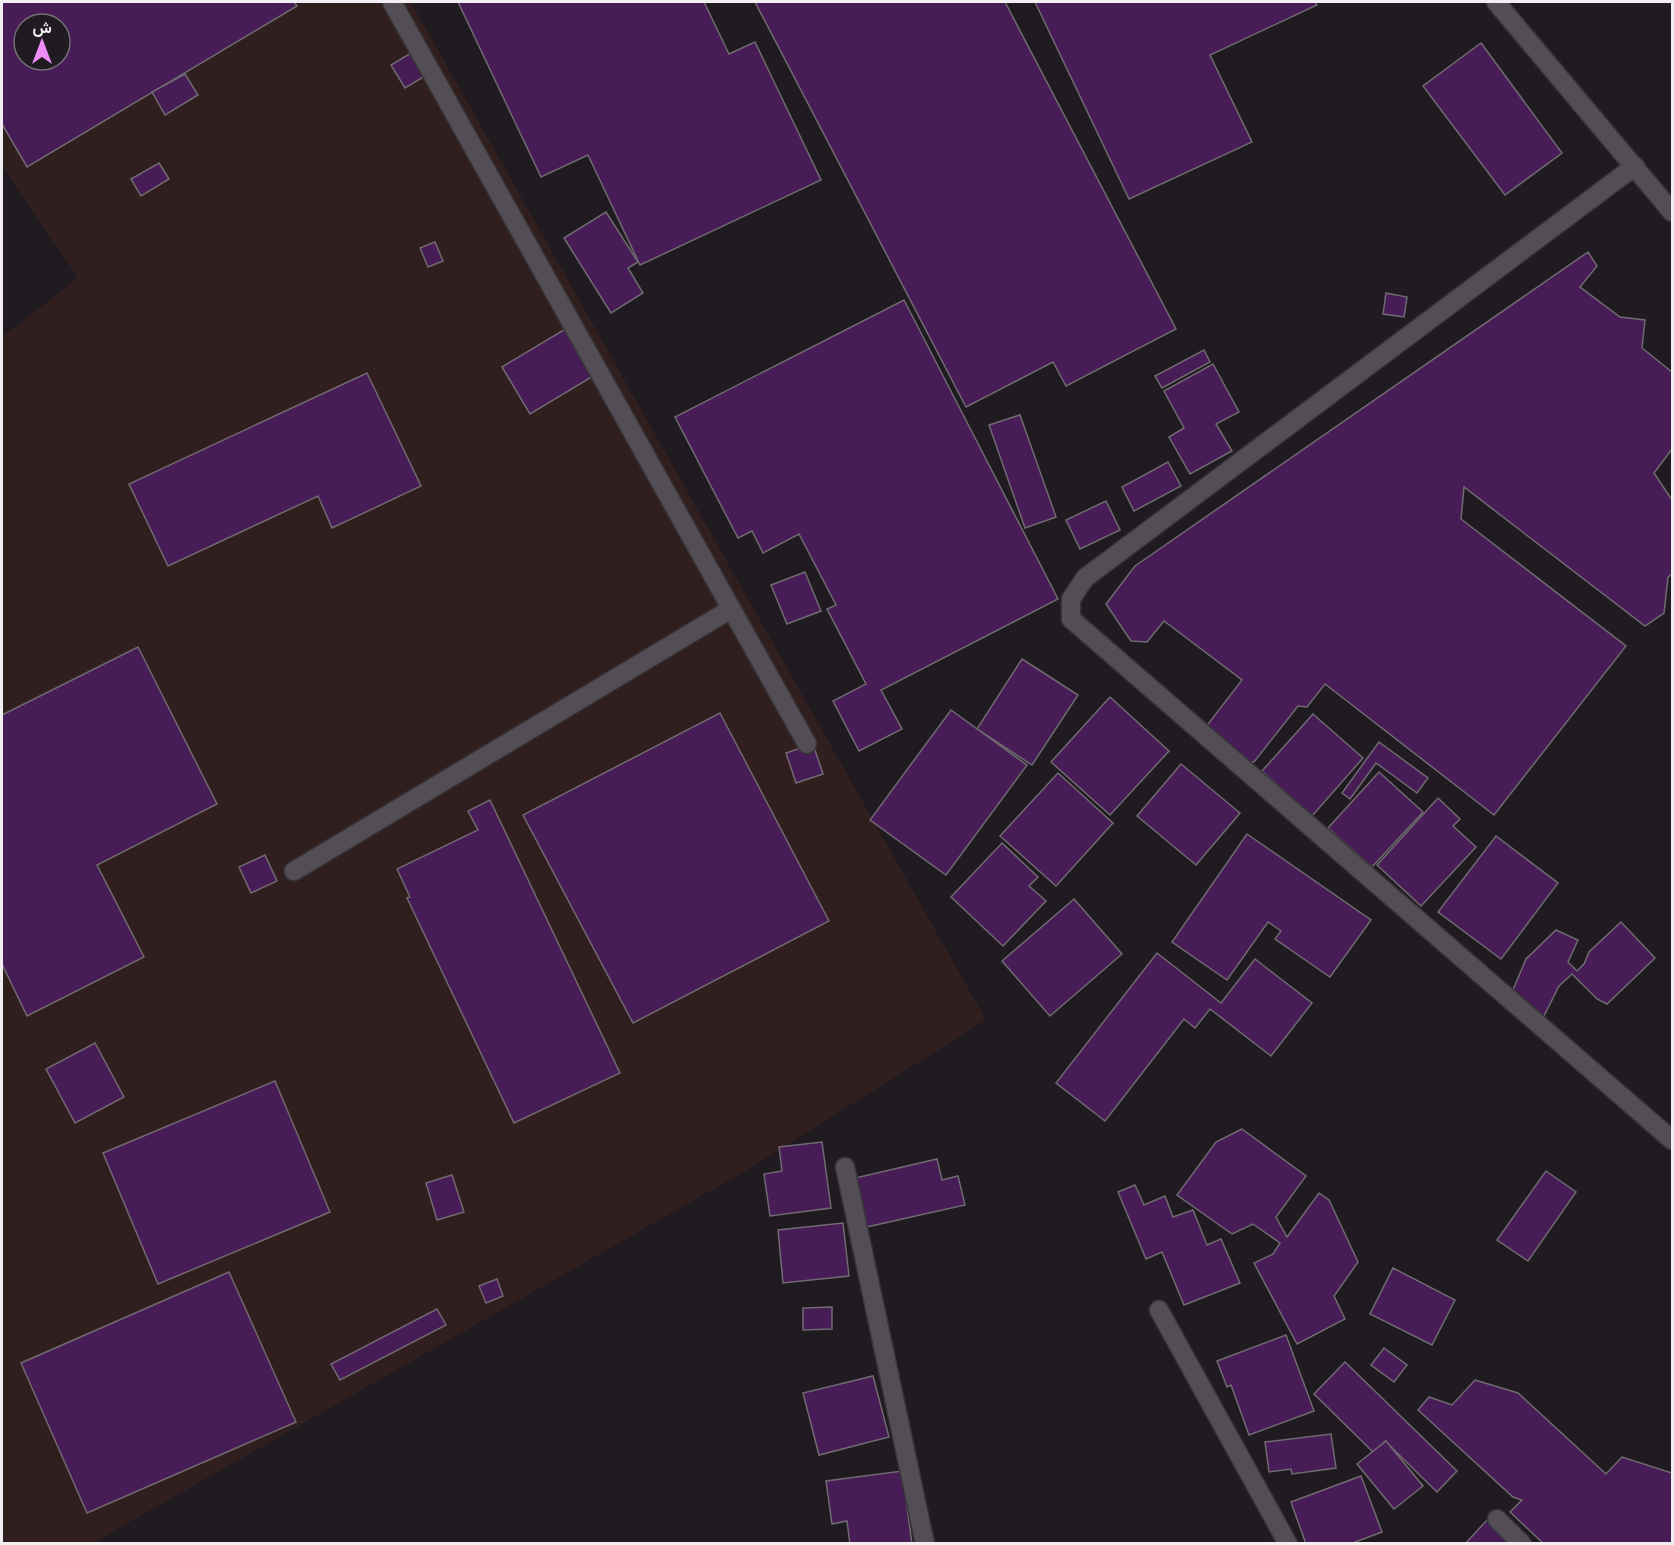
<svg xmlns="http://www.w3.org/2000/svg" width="1674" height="1545" viewBox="0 0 1674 1545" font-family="'Open Sans',Vazirmatn,sans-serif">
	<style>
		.industrial { fill: #311e1f; fill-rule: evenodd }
		.building { fill: #481c56; stroke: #706b71; stroke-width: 1.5; fill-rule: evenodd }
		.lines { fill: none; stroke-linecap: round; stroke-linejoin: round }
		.street-casing { stroke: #373538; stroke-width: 21 }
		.street { stroke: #534e55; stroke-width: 18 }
	</style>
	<rect width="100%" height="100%" fill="#1f1b21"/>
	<!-- industrial -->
	<path class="industrial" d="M2,2h409l575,1018 -239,150 -654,373 -91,1v-1207l76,-59 -76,-112zM24,24h36v36h-36z"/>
	<!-- building -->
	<g class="building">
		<path d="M2,2h292l3,4 -270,161 -25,-43zM24,24h36v36h-36z"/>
		<path d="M458,2h246l25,52 26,-12 66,138 -181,85 -52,-110 -47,22z"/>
		<path d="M755,2h250l171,327 -110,57 -13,-24 -87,45z"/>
		<path d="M1035,2h280l2,3 -107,50 42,87 -123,57z"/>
		<path d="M1481,43l81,110 -57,42 -82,-109z"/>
		<path d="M411,53l14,23 -20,12 -14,-23z"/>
		<path d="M185,74l13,21 -33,20 -13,-23z"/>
		<path d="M159,163l10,16 -28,17 -10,-17z"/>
		<path d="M606,212l32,50 -10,6 15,25 -32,20 -47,-75z"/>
		<path d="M435,242l8,19 -15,6 -8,-19z"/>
		<path d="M1588,252l9,14 -17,21 40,30 25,3 -3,28 30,24v77l-18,24 18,27v74l-4,3 -4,36 -19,13 -181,-139 -3,32 165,127 -132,169 -169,-131 -18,23 -9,-1 -44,56h-5l-44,-34 37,-48 -78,-59 -17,21 -16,-1 -25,-37 29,-38z"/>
		<path d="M1386,293l21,4 -3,20 -21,-3z"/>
		<path d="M904,300l154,299 -177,91 21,39 -43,22 -26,-50 33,-17 -39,-75 9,-4 -37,-71 -36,19 -11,-22 -14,7 -63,-121z"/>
		<path d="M567,328l28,47 -65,39 -28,-47z"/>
		<path d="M1204,350l6,12 -48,26 -7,-12z"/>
		<path d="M1213,364l26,48 -23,12 16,27 -42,23 -21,-37 15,-9 -20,-37z"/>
		<path d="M367,373l54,113 -89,42 -14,-32 -150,70 -39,-82z"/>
		<path d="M1020,415l36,102 -31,11 -36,-103z"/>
		<path d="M1168,462l13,24 -47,25 -12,-24z"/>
		<path d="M1106,501l14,29 -40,19 -14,-29z"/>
		<path d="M805,572l16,39 -34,13 -16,-39z"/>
		<path d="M138,647l79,157 -120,61 47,92 -117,59 -25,-52v-249z"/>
		<path d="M1022,659l56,36 -46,70 -55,-36z"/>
		<path d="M1110,697l59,54 -59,64 -59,-53z"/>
		<path d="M951,710l76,55 -81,110 -76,-55z"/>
		<path d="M720,713l109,208 -196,102 -110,-208z"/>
		<path d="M1313,714l50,44 -51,58 -50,-45z"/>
		<path d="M1379,742l49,36 -11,15 -41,-30 -26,36 -8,-6z"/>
		<path d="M813,744l10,30 -27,9 -10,-30z"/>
		<path d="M1181,764l59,49 -44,52 -59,-49z"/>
		<path d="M1379,772l44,40 -51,55 -44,-39z"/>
		<path d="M1058,773l55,50 -57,63 -56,-50z"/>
		<path d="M1438,798l22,21 -7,7 23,21 -55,59 -44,-41z"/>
		<path d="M490,800l130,273 -106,50 -107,-225 3,-1 -13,-28 81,-39 -10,-19z"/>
		<path d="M1247,834l124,86 -41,57 -55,-38 6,-8 -13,-9 -41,58 -55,-38z"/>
		<path d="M1496,836l62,47 -57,76 -63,-47z"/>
		<path d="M1002,843l36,34 -9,9 17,15 -43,45 -52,-49z"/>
		<path d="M265,855l12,26 -26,12 -12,-26z"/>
		<path d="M1074,899l48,55 -72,62 -48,-55z"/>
		<path d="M1621,922l34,36 -48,46 -10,-5 -25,-25 -13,12 -15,30 -16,-7 -16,-17 14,-33 30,-29 22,10 -10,22 9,9 7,-7 5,-12z"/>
		<path d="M1157,953l64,50 34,-44 57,44 -41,53 -61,-47 -15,19 -11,-9 -79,102 -49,-38z"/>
		<path d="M95,1043l29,54 -49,26 -29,-54z"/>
		<path d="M275,1081l55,131 -172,72 -55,-131z"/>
		<path d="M1242,1129l64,47 -30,41 11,20 32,-44 10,7 29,62 -24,34 11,23 -48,25 -43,-81 19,-9 7,-11 -27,-19 -21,10 -55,-39 39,-53z"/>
		<path d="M822,1142l9,66 -61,8 -6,-42 18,-3 -3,-24z"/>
		<path d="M937,1159l5,21 16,-4 7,29 -103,23 -11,-49z"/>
		<path d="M1546,1171l30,21 -48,69 -31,-21z"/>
		<path d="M452,1175l12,37 -27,8 -11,-37z"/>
		<path d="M1135,1185l9,20 21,-9 8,21 20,-7 14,35 14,-6 19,44 -56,22 -22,-53 -16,7 -28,-67z"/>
		<path d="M843,1223l6,53 -66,7 -5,-53z"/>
		<path d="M1393,1268l62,32 -23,45 -62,-31z"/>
		<path d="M229,1272l67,150 -209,91 -66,-150z"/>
		<path d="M497,1279l6,17 -17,7 -7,-17z"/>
		<path d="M832,1307v22l-29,1v-22z"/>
		<path d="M437,1309l9,16 -106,55 -9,-16z"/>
		<path d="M1286,1335l28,76 -65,24 -18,-50 -4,2 -10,-26z"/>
		<path d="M1384,1348l23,17 -13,17 -23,-17z"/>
		<path d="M1345,1362l112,109 -20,21 -52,-51 -11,12 -60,-59z"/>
		<path d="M873,1376l16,61 -70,18 -16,-62z"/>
		<path d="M1475,1380l43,13 88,81 16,-17 50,16v71h-128l-34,-32 12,-12 -9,-3 -95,-87 11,-13 23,8z"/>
		<path d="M1331,1434l5,34 -44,6 -1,-5 -22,3 -4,-30z"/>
		<path d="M1386,1441l37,45 -29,23 -37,-45z"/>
		<path d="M902,1471l10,73h-62l-3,-23 -15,3 -6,-43z"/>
		<path d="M1361,1476l21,56 -32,12h-44l-15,-42z"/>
		<path d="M1489,1518l26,26h-50z"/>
	</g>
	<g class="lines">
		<!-- street casing -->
		<g class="street-casing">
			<g id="street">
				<path d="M392,2l415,742"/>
				<path d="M1496,2l176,210"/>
				<path d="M1635,166l-550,412 -14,21v20l601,521"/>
				<path d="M294,871l437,-262"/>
				<path d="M845,1167l80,377"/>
				<path d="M1159,1310l129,234"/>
				<path d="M1497,1519l25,25"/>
			</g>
		</g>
		<!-- street -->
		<use href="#street" class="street"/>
	</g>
	<!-- border -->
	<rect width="1674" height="1545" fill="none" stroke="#f1eff2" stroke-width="6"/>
	<!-- north arrow -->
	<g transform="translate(42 42)"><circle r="28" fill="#1f1b21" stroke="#737075" stroke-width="1.5"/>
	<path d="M0-4.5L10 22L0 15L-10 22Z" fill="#ee8cf8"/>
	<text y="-9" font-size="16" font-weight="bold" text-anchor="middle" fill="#f1eff2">ش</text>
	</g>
</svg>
